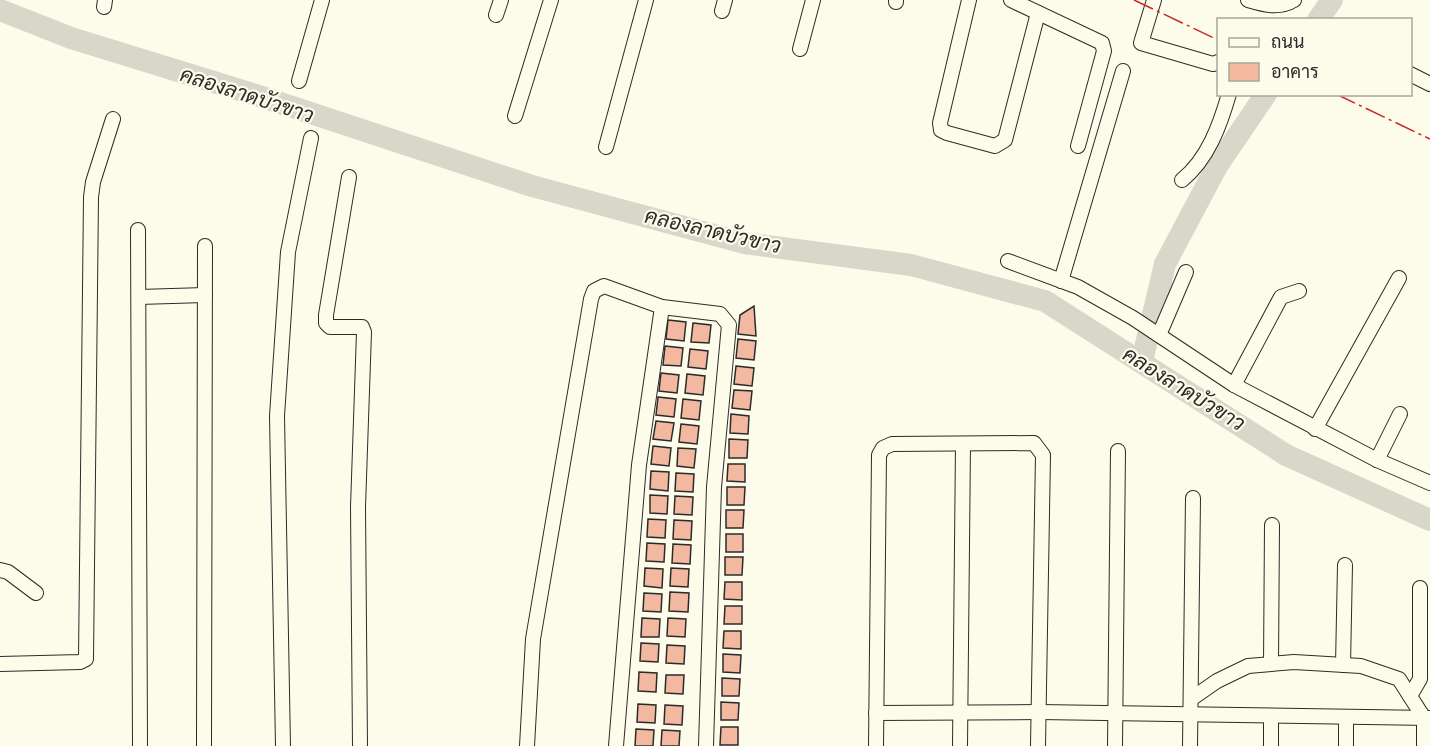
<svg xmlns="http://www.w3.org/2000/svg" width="1430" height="746" viewBox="0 0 1430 746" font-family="'DM Sans',Sarabun,sans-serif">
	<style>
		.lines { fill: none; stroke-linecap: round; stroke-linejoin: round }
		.river { stroke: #d8d7c9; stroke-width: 22 }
		.building { fill: #f2b8a0; stroke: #2b2b2b; stroke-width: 1.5 }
		.minor-casing { stroke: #2b2b2b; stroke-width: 16 }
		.minor { stroke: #fdfbea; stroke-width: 14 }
		.power { stroke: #c62828; stroke-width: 1.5; stroke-dasharray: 21 4.5 3 4.5; stroke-linecap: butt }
		.labels { text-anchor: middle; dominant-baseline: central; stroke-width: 4.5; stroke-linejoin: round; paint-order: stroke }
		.water-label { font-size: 21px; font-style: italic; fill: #2b2b2b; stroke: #fdfbea }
	</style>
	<rect width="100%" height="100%" fill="#fdfbea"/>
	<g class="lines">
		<!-- river -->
		<g class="river">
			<path d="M0,10l71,28 188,58 273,90 212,57 167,22 134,36 241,154 144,65"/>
			<path d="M1318,20l14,-20"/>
			<path d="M1142,361l23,-97 52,-98 49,-72"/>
		</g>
	</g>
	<!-- building -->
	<g class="building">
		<path d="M754,306l2,30 -18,-2 2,-19z"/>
		<path d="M668,320l18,2 -2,19 -18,-2z"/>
		<path d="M693,323l18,2 -2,18 -18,-1z"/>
		<path d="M738,339l18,2 -2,19 -18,-2z"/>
		<path d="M665,346l18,2 -2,18 -18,-1z"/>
		<path d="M690,349l18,2 -2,18 -18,-2z"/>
		<path d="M736,366l18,2 -2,18 -18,-2z"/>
		<path d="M661,373l18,2 -2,18 -18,-2z"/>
		<path d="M687,374l18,2 -2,19 -18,-2z"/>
		<path d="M734,390l18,1 -2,19 -18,-2z"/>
		<path d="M658,397l18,2 -2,18 -18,-2z"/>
		<path d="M683,399l18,2 -2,19 -18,-2z"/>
		<path d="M731,414l18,2 -1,18 -18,-1z"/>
		<path d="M656,421l18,2 -3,18 -18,-2z"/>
		<path d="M681,424l18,2 -2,18 -18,-2z"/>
		<path d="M729,439l19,1 -1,18h-18z"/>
		<path d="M653,446l18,2 -2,18 -18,-2z"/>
		<path d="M678,448l18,1 -2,19 -17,-2z"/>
		<path d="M728,464h17v18l-18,-1z"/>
		<path d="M651,471l18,1 -1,19 -18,-2z"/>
		<path d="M676,473l18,1 -1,18 -18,-1z"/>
		<path d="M727,487h18l-1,18h-17z"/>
		<path d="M650,495l18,1 -1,18 -17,-1z"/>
		<path d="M675,496l18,1 -1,18 -18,-1z"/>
		<path d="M726,510h18l-1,18h-17z"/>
		<path d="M648,519l18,1 -1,18 -18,-1z"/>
		<path d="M674,520l18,1 -1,19 -18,-1z"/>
		<rect x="726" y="534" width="17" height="18"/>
		<path d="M647,543l18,1 -1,18 -18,-1z"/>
		<path d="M673,544l18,1 -1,19 -18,-1z"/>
		<path d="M725,557h18l-1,18h-17z"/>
		<path d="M645,568l18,1 -1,19 -18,-2z"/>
		<path d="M671,568l18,1 -1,18 -18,-1z"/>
		<path d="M725,582h17v18l-18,-1z"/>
		<path d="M670,592l19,1 -1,19 -19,-1z"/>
		<path d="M644,593l18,1 -1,18 -18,-1z"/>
		<path d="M725,606h17v18h-18z"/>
		<path d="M642,618l18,1 -1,18h-18z"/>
		<path d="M668,618l18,1 -1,18 -18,-1z"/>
		<path d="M724,631h17v18l-18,-1z"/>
		<path d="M641,643l18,1 -1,18 -18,-1z"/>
		<path d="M667,645l18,1 -1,18 -18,-1z"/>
		<path d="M723,654l18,1 -1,18 -17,-1z"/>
		<path d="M639,672l18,1 -1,19 -18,-1z"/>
		<path d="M666,675h18l-1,19 -18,-1z"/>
		<path d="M722,678l18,1 -1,17h-17z"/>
		<path d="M721,702l18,1 -1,17h-17z"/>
		<path d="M638,704l18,1 -1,18 -18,-1z"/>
		<path d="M665,705l18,1 -1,19 -18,-1z"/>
		<path d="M721,727h17v18h-18z"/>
		<path d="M636,729l18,1 -1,16h-18z"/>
		<path d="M662,730l18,1 -1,15h-18z"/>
	</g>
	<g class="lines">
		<!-- minor casing -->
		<g class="minor-casing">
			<g id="minor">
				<path d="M969,0l-29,123 1,7 6,3 48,13 10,-6 33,-127"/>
				<path d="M1011,0l91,43 2,8 -26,95"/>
				<path d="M1154,0l-13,43 72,21 5,-2"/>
				<path d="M1248,0c17,5 31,9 46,0"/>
				<path d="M896,2v-2"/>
				<path d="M104,7l1,-7"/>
				<path d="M722,11l3,-11"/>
				<path d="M496,15l5,-15"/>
				<path d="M800,49l13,-49"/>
				<path d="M1410,74l20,10"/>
				<path d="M299,81l23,-81"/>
				<path d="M515,116l36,-116"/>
				<path d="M606,147l40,-147"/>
				<path d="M349,177l-23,138v8l4,4h32l2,5 -6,175 2,239"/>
				<path d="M1182,180c26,-21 38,-55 47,-86"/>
				<path d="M138,230l2,516"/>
				<path d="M1008,261l70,26 55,31 101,67 143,75 53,23"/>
				<path d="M1061,281l62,-210"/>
				<path d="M139,297l66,-2"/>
				<path d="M1159,335l27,-63"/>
				<path d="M1234,385l47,-88 18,-6"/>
				<path d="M1315,429l84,-151"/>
				<path d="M1377,460l23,-46"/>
				<path d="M0,570l8,2 28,21"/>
				<path d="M0,664l80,-2 6,-3 5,-462 2,-15 20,-63"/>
				<path d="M1271,664l1,-139"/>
				<path d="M1343,665l2,-100"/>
				<path d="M1410,696l10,-17v-91"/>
				<path d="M1191,699l26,-18 31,-15 46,-4 67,4 38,13 25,39v28"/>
				<path d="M876,713l163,-1 391,6"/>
				<path d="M204,746l1,-500"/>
				<path d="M283,746l-6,-330 11,-164 23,-114"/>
				<path d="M527,746l6,-107 58,-340 3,-8 10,-5 58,21 58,7 9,11 -15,162 -8,259"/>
				<path d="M616,746l23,-281 23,-158"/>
				<path d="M876,746l3,-291 4,-7 9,-4 142,-1 9,12 -5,291"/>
				<path d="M960,746l3,-302"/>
				<path d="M1115,746l3,-295"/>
				<path d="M1190,746l3,-248"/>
				<path d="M1271,746v-30"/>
				<path d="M1346,746v-29"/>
			</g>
		</g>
		<!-- minor -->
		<use href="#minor" class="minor"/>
		<!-- power -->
		<g class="power">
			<path d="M1134,0l84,40"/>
			<path d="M1336,94l94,45"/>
		</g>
	</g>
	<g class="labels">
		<!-- water labels -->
		<g class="water-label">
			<text transform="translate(247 95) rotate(18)">คลองลาดบัวขาว</text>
			<text transform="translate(713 231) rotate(13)">คลองลาดบัวขาว</text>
			<text transform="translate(1184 389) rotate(32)">คลองลาดบัวขาว</text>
		</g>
	</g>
	<!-- legend -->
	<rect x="1217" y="18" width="195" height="78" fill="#fdfbea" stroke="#a9a89e" stroke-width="1.5"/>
	<rect x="1229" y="38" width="30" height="9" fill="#fdfbea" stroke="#a9a89e" stroke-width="1.5"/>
	<text x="1271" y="48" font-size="18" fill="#2b2b2b">ถนน</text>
	<rect x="1229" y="63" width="30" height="18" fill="#f2b8a0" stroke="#a9a89e" stroke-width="1.5"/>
	<text x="1271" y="78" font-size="18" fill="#2b2b2b">อาคาร</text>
</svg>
